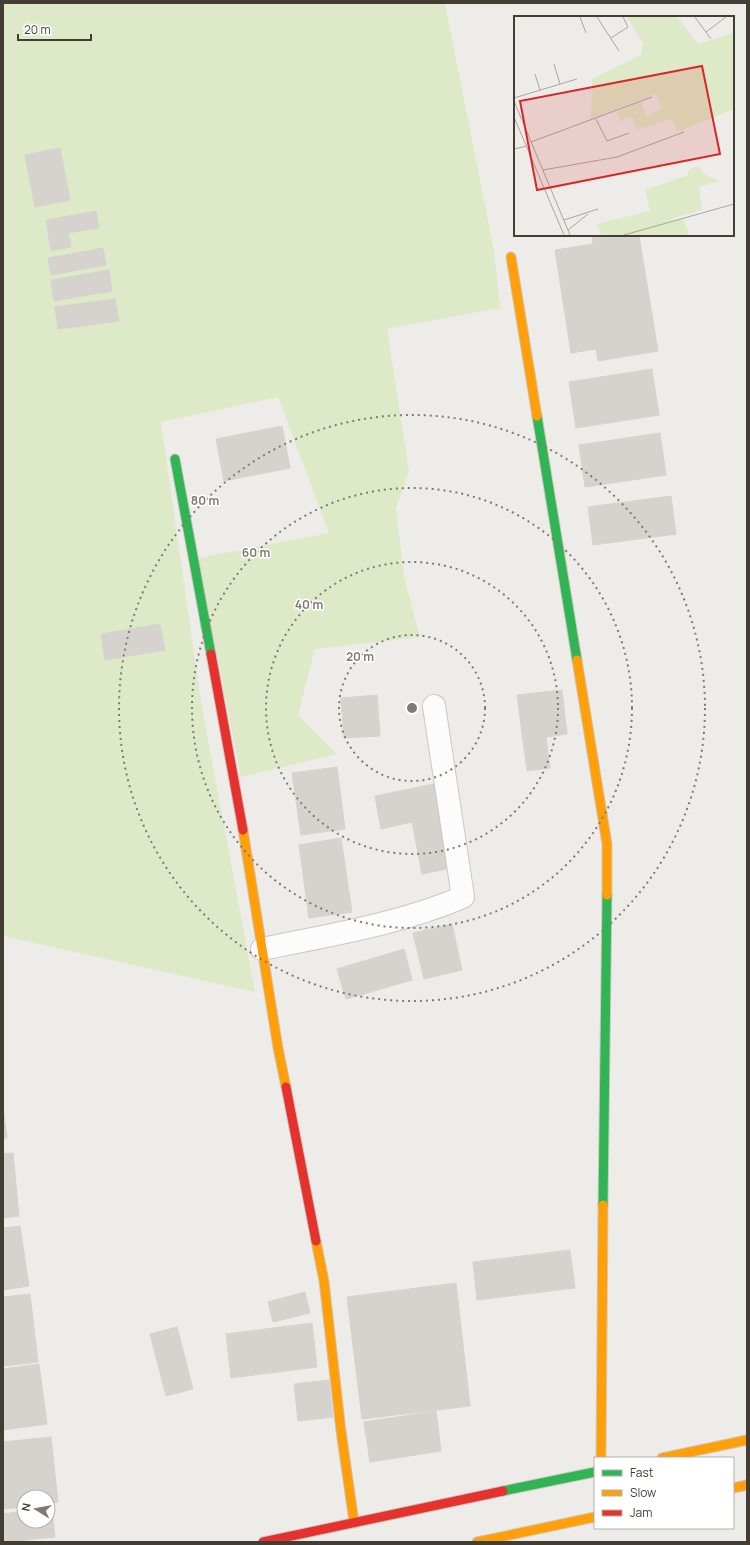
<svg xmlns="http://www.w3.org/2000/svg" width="750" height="1545" viewBox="0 0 750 1545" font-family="Manrope,sans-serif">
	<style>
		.green { fill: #dee9c8 }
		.building { fill: #d6d3cf; stroke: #d6d3ce }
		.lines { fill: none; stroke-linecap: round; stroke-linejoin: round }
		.street-casing { stroke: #cbc8c4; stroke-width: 24 }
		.fast-casing { stroke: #cdc8bf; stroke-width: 11 }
		.slow-casing { stroke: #cdc8bf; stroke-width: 11 }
		.jam-casing { stroke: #cdc8bf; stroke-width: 11 }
		.street { stroke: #fcfcfc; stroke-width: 22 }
		.fast { stroke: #30b455; stroke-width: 9 }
		.slow { stroke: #ff9f0a; stroke-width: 9 }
		.jam { stroke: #e5322d; stroke-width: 9 }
		.ring { fill: none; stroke: #807a73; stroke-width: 2; stroke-dasharray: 2 4 }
		.inset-road { fill: none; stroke: #aaa6a0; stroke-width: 1 }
		.view { fill: #d62828; fill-opacity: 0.15; stroke: #d62828; stroke-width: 2 }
		.inset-edge { fill: none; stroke: #443d34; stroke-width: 2 }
		.centre { fill: #807a73; stroke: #fff; stroke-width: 2 }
		.ring-label { font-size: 12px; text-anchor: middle; font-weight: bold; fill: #807a73; stroke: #fff; stroke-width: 3; stroke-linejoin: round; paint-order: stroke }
	</style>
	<rect width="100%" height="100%" fill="#eeece8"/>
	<!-- green -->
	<path class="green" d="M3,3h442l49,248 6,57 -113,21 22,142 -13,37 8,69 16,60 -105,12 -17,66 39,39 -96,23 -43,-219 131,-25 -51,-136 -117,25 40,280 54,290 -252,-56z"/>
	<!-- building -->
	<g class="building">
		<path d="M60,148l10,52 -35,7 -10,-52z"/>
		<path d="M96,211l3,17 -31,5 3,14 -20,4 -5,-31z"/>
		<path d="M592,235h47l19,116 -60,10 -2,-12 -25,4 -16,-103 38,-6z"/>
		<path d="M103,248l3,17 -55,10 -3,-17z"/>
		<path d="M109,270l3,21 -58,10 -3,-21z"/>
		<path d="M115,299l4,22 -61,8 -3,-22z"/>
		<path d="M652,369l7,46 -83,13 -7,-46z"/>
		<path d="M282,426l8,42 -66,13 -8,-42z"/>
		<path d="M660,433l6,42 -81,12 -6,-42z"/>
		<path d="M671,496l5,38 -83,11 -5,-38z"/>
		<path d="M160,624l5,26 -60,10 -4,-26z"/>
		<path d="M562,690l5,44 -21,3 4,31 -23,3 -10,-76z"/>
		<path d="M377,695l3,41 -36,2 -3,-40z"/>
		<path d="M337,767l8,62 -44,6 -9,-62z"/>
		<path d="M434,784l17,84 -29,6 -10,-52 -31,7 -6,-33z"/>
		<path d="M341,838l11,74 -43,6 -10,-73z"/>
		<path d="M452,924l10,46 -38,9 -11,-46z"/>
		<path d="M404,949l8,31 -66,19 -9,-30z"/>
		<path d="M3,1107l4,31h-4z"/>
		<path d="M13,1153l6,63 -16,2v-64z"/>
		<path d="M20,1226l9,60 -26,4v-62z"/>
		<path d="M570,1250l5,38 -98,12 -4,-38z"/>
		<path d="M456,1283l14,123 -108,13 -15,-122z"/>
		<path d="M305,1292l5,21 -37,9 -5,-20z"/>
		<path d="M30,1294l8,68 -35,4v-69z"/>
		<path d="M312,1323l5,44 -86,11 -5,-44z"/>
		<path d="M177,1327l16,62 -27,7 -16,-62z"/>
		<path d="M39,1364l8,60 -44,6v-61z"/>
		<path d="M329,1380l4,37 -35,4 -4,-37z"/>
		<path d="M436,1411l5,40 -71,11 -6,-40z"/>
		<path d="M51,1437l7,65 -10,2v-7h-24v10l-21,2v-67z"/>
		<path d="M48,1509h4l3,28 -31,3v2h-21v-28l21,-3v10h24z"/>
	</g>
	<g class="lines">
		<!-- street casing -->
		<g class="street-casing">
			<path id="street" d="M262,949c68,-14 138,-25 201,-52l-29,-191"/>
		</g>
		<!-- fast casing -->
		<g class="fast-casing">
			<g id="fast">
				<path d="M537,416l40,244"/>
				<path d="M175,459l36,195"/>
				<path d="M603,1205l4,-310"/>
				<path d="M503,1491l92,-19"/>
			</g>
		</g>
		<!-- slow casing -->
		<g class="slow-casing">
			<g id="slow">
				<path d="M511,257l26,159"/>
				<path d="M577,660l30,184v51"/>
				<path d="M243,830l35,218 8,39"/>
				<path d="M316,1241l8,40 17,150 13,91"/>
				<path d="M601,1458l2,-253"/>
				<path d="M662,1458l85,-18"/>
				<path d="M733,1488l14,-3"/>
				<path d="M477,1542l118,-25"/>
			</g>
		</g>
		<!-- jam casing -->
		<g class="jam-casing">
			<g id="jam">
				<path d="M211,654l32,176"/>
				<path d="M286,1087l30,154"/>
				<path d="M263,1542l240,-51"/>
			</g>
		</g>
		<!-- street -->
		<use href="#street" class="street"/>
		<!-- fast -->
		<use href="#fast" class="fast"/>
		<!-- slow -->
		<use href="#slow" class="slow"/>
		<!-- jam -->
		<use href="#jam" class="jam"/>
	</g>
	<!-- distance rings -->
	<g class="ring">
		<circle cx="412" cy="708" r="73"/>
		<circle cx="412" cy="708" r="146"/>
		<circle cx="412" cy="708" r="220"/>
		<circle cx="412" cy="708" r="293"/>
	</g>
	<!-- overview -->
	<g transform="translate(514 16)">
		<rect width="220" height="220" fill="#eeece8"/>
		<path d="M113,1h50l21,27 36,-11v76l-57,23 -5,-13 -35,11 -4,-12 -8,-1 -4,6 -5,-11 25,-10 6,15 15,-9 -6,-14 -65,25 1,-40 49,-24 2,-11zM183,150l9,9 13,6 -20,6 3,23 -29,8v3l10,-2 6,16h-88l-4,-11 53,-13 -5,-21 43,-15v-5z" fill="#dee9c8"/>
		<path class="inset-road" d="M66,1l6,16M83,1l22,34M181,1l16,22M192,16l20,-15M97,22l17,-11 -5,-10M40,48l6,20M21,58l5,16M0,82l63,-19M0,85l56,134M0,101l50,118M82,103l11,22 22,-8M17,126l121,-45M0,133l13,-3M29,154l74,-13 67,-25M50,204l34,-11M54,214l20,-16M110,219l110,-31"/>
		<path class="view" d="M188,50l18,88 -183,36 -17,-89z"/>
		<rect width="220" height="220" class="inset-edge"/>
	</g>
	<circle cx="412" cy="708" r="6" class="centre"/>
	<g class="ring-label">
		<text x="205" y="505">80 m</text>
		<text x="256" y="557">60 m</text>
		<text x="309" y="609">40 m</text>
		<text x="360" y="661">20 m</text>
	</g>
	<!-- border -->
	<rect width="750" height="1545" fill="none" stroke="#443d34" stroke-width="8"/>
	<!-- legend -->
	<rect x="594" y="1457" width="140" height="72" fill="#ffffff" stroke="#b4b1ae"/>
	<rect x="602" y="1470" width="20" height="6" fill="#30b455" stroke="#b4b1ae"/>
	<text x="630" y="1477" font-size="12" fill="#443d34">Fast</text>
	<rect x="602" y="1490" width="20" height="6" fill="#ff9f0a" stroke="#b4b1ae"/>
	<text x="630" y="1497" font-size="12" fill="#443d34">Slow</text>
	<rect x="602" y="1510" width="20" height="6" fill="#e5322d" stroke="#b4b1ae"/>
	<text x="630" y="1517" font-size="12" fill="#443d34">Jam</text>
	<!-- north arrow -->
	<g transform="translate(36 1509) rotate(281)"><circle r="19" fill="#ffffff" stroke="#b4b1ae"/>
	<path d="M0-3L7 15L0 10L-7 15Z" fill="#807a73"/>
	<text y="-6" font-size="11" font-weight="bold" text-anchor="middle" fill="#443d34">N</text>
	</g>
	<!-- scale -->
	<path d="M18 34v6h73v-6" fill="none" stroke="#443d34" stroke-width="2"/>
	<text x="24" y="34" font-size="12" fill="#443d34" stroke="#ffffff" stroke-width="3" paint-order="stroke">20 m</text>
</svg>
